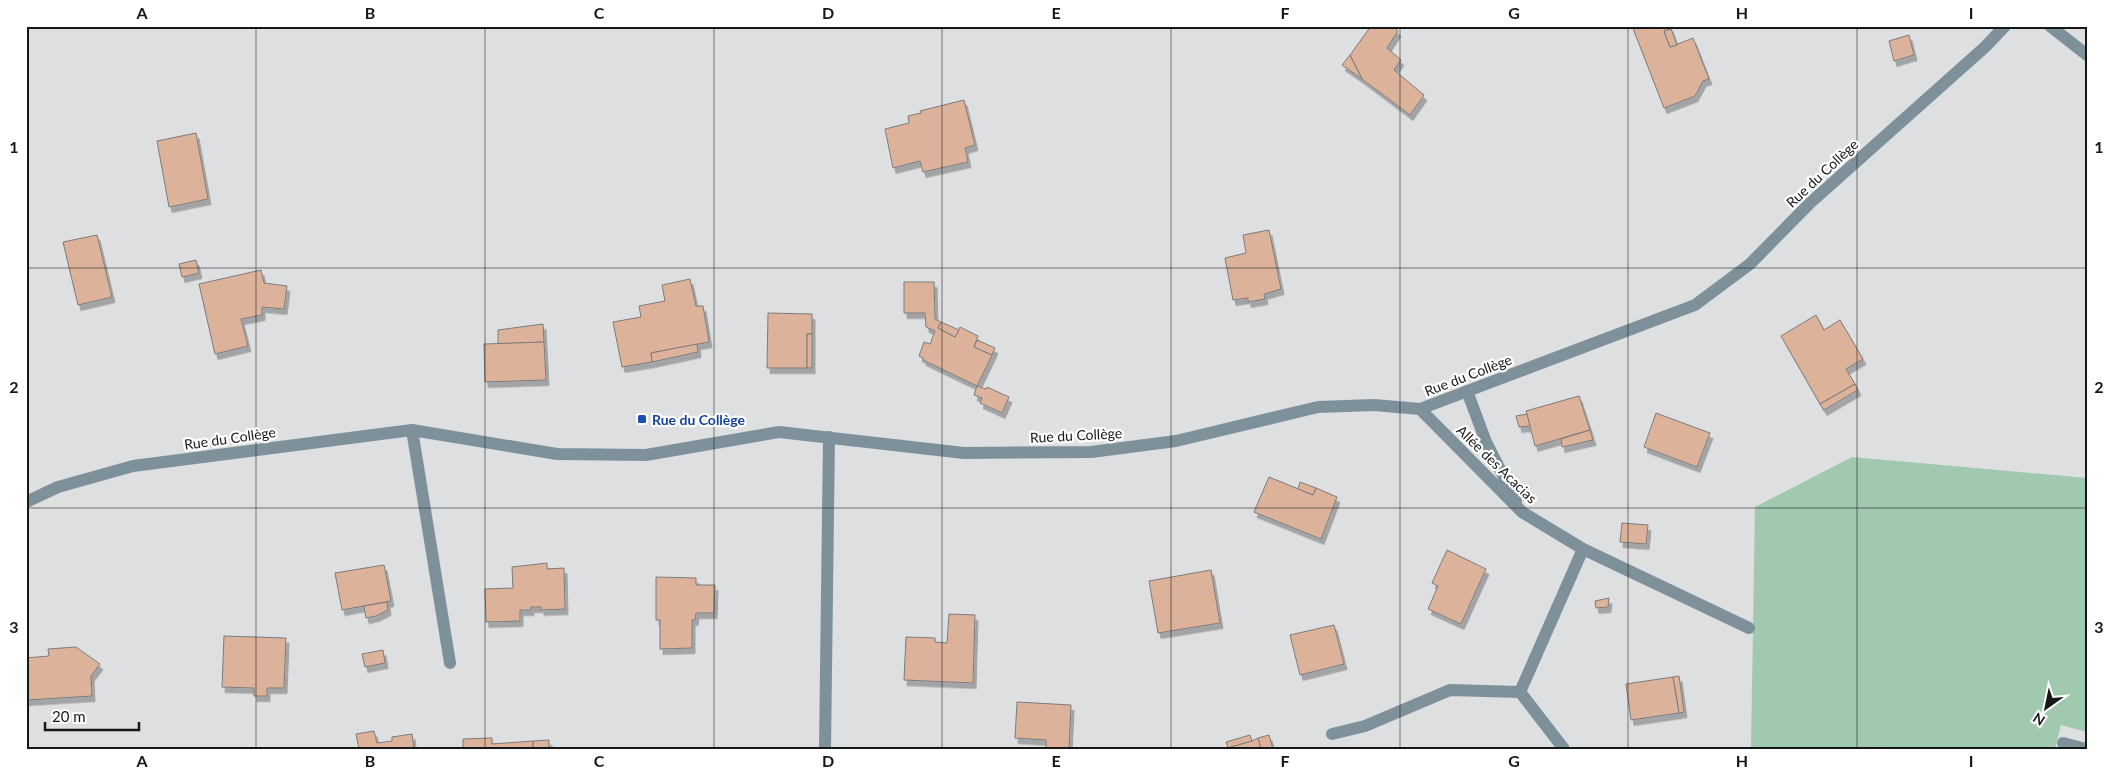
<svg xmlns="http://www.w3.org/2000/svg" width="2113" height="775" viewBox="0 0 2113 775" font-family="Lato,sans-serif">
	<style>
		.green { fill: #a0c9af }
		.building { fill: #dcb29a; stroke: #7d7b7a; filter: url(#shadow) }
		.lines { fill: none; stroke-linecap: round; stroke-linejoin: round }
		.minor { stroke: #7e919b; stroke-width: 12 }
		.grid { fill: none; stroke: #161717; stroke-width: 1; stroke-opacity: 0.55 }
		.transit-dot { fill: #1a4fb4; stroke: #fff; stroke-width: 2 }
		.labels { text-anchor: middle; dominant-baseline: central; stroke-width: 4.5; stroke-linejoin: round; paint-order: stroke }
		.street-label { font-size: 14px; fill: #161717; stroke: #fff }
		.transit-label { font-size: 14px; font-weight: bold; fill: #164399; stroke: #fff; text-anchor: start }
		.neatline { fill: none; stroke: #161717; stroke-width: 2 }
		.grid-label { font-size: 16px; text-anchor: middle; font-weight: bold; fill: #161717 }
	</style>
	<defs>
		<filter id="shadow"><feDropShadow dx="3" dy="5.5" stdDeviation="0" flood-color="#0004"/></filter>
	</defs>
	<rect width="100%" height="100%" fill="#dedfe1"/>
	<!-- green -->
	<path class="green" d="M1852,457l235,21v254l-26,-7 -6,24h-304l4,-242z"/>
	<!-- building -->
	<g class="building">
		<path d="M1371,26h21l6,5 -11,17 14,12 -7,10 30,25 -14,20 -48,-36 -12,-24z"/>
		<path d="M1632,26h38l1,3 -7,2 6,16 23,-9 16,41 -6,2 -8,15 -31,12z"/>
		<path d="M1671,29l6,16 -7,2 -6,-16z"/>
		<path d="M1909,35l5,20 -20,6 -5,-20z"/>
		<path d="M1350,55l12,24 -20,-14z"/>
		<path d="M964,100l11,45 -10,3 3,14 -45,10 -3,-11 -27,7 -8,-39 24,-6 -1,-7 13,-3 -1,-2z"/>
		<path d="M196,133l12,66 -39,8 -12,-66z"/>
		<path d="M1269,230l12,59 -17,5 1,5 -17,3v-4l-15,2 -8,-42 21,-5 -3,-18z"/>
		<path d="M97,235l15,62 -34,8 -15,-63z"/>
		<path d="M196,260l3,13 -17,4 -3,-13z"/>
		<path d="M261,270l3,13 23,3 -3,23 -22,-2v8l-21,4 7,27 -33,8 -16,-70z"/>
		<path d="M690,279l6,27h7l6,36 -58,11 1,9 -30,5 -9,-45 28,-5 -2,-11 26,-5 -3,-16z"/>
		<path d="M904,282h30l1,37 6,3 -3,6 17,9 5,-10 18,9 -4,11 18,8 -15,31 -54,-26v-2l-4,-2 5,-14 6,2 5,-13 -9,-4 -1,-14h-21z"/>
		<path d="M768,313l44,1v20h-5v34h-40z"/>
		<path d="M1816,315l8,15 16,-10 23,39 -17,10 9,15 -35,20 -39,-68z"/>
		<path d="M941,322l18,8 -4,7 -17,-9z"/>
		<path d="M543,324l1,18 -46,2v-14z"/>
		<rect x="807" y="334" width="5" height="34"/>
		<path d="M977,340l18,8 -3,7 -18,-8z"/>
		<path d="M544,342l2,38 -61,2 -1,-38z"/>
		<path d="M697,344l1,8 -46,10 -1,-9z"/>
		<path d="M1855,384l3,6 -34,20 -4,-6z"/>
		<path d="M977,386l9,3 1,-2 22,10 -7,16 -22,-10 2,-5 -8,-3z"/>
		<path d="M1579,396l11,34 -55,16 -9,-35z"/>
		<path d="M1656,413l54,20 -13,34 -53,-20z"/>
		<path d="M1527,414l3,12 -11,1 -3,-11z"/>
		<path d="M1590,430l3,10 -31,7 -1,-8z"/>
		<path d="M1269,477l44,18 3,-7 21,9 -16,42 -67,-27z"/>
		<path d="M1300,482l16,6 -3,7 -15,-6z"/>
		<path d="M1622,523l26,2 -2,19 -26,-2z"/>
		<path d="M1447,550l39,19 -25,55 -33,-15 10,-23 -6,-3z"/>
		<path d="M547,563v6l17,-1 1,41 -24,1v-3h-10v3h-11v11l-34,1 -1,-33 28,-1 -1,-21z"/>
		<path d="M384,565l7,36 -49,9 -7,-37z"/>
		<path d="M1211,570l9,53 -62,10 -9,-52z"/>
		<path d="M656,577l40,1v7h19l-1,28h-18l-1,7h-3v28l-32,1v-29h-4z"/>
		<path d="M1609,598l-1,9 -12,1 -1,-7z"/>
		<path d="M387,602l1,8 -12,6 -10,2 -2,-12z"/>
		<path d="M949,614l26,1 -2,68 -69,-3 2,-43 29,1v4l12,1z"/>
		<path d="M1334,625l10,39 -44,11 -10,-40z"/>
		<path d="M224,636l62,2 -2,50h-17v8h-13v-8l-32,-1z"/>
		<path d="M76,647l24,17 -9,12 1,20 -66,4v-42l23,-2 -1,-7z"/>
		<path d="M383,650l2,13 -20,4 -3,-13z"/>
		<path d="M1679,676l5,36 -5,1 -6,-36z"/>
		<path d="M1673,677l6,36 -48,7 -5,-36z"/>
		<path d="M1017,702l54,3 -2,44h-23v-9l-31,-2z"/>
		<path d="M374,731l3,12 15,-2v-4l20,-3 2,15h-55l-3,-15z"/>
		<path d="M1250,735l2,6 -24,7 -2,-6z"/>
		<path d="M1269,735l4,14h-12l-3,-11z"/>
		<path d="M492,738v6l41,-3v8h-70v-10z"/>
		<path d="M1258,738l3,11h-37l28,-8z"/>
		<path d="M549,740v9h-16v-8z"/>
	</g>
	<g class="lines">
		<!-- minor -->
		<g class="minor">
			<path d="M2050,26l37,29"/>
			<path d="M1467,391l19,51 30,59"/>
			<path d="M1420,409l102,103 61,37 166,79"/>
			<path d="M412,430l38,233"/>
			<path d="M26,502l32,-15 75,-21 279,-36 145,24 89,1 133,-23 185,21 127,-1 85,-11 142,-34 56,-2 46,4 275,-104 55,-41 60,-61 175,-156 20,-21"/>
			<path d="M1520,692l63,-143"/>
			<path d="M1332,734l33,-8 85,-36 70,2 44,57"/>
			<path d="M2063,743l23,6"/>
			<path d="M825,749l4,-312"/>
		</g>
	</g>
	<!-- grid -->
	<path class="grid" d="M256,26v723M485,26v723M714,26v723M942,26v723M1171,26v723M1400,26v723M1628,26v723M1857,26v723M26,268h2061M26,508h2061"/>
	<!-- markers -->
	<rect class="transit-dot" x="637" y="414" width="10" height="10" rx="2.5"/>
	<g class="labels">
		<!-- street labels -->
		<g class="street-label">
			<text transform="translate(1822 173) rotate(-43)">Rue du Collège</text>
			<text transform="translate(1468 375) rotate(-21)">Rue du Collège</text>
			<text transform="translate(1076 435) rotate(-3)">Rue du Collège</text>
			<text transform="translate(230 438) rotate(-8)">Rue du Collège</text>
			<text transform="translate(1497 464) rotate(44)">Allée des Acacias</text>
		</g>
		<!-- transit labels -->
		<g class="transit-label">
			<text x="652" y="419">Rue du Collège</text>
		</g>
	</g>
	<!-- border -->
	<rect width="2113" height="775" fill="none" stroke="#ffffff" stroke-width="55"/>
	<!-- north arrow -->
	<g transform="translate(2046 708) rotate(213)" stroke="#ffffff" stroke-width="4" paint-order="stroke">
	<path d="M0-4L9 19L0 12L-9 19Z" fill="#161717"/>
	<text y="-8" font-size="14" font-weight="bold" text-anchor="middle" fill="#161717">N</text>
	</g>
	<!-- scale -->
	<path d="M45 722v8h94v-8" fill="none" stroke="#161717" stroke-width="2.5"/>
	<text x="52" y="722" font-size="15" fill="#161717" stroke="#ffffff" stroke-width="4" paint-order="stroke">20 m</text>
	<rect x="28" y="28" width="2058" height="720" class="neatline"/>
	<g class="grid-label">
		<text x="142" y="19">A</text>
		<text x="370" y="19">B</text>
		<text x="599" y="19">C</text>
		<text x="828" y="19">D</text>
		<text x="1056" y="19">E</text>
		<text x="1285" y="19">F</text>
		<text x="1514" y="19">G</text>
		<text x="1742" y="19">H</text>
		<text x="1971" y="19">I</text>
		<text x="14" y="153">1</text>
		<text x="2099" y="153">1</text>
		<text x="14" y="393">2</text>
		<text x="2099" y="393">2</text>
		<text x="14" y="633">3</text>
		<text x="2099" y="633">3</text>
		<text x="142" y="767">A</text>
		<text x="370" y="767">B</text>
		<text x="599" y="767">C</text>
		<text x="828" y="767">D</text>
		<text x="1056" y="767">E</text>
		<text x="1285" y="767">F</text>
		<text x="1514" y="767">G</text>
		<text x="1742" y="767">H</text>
		<text x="1971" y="767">I</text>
	</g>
</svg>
